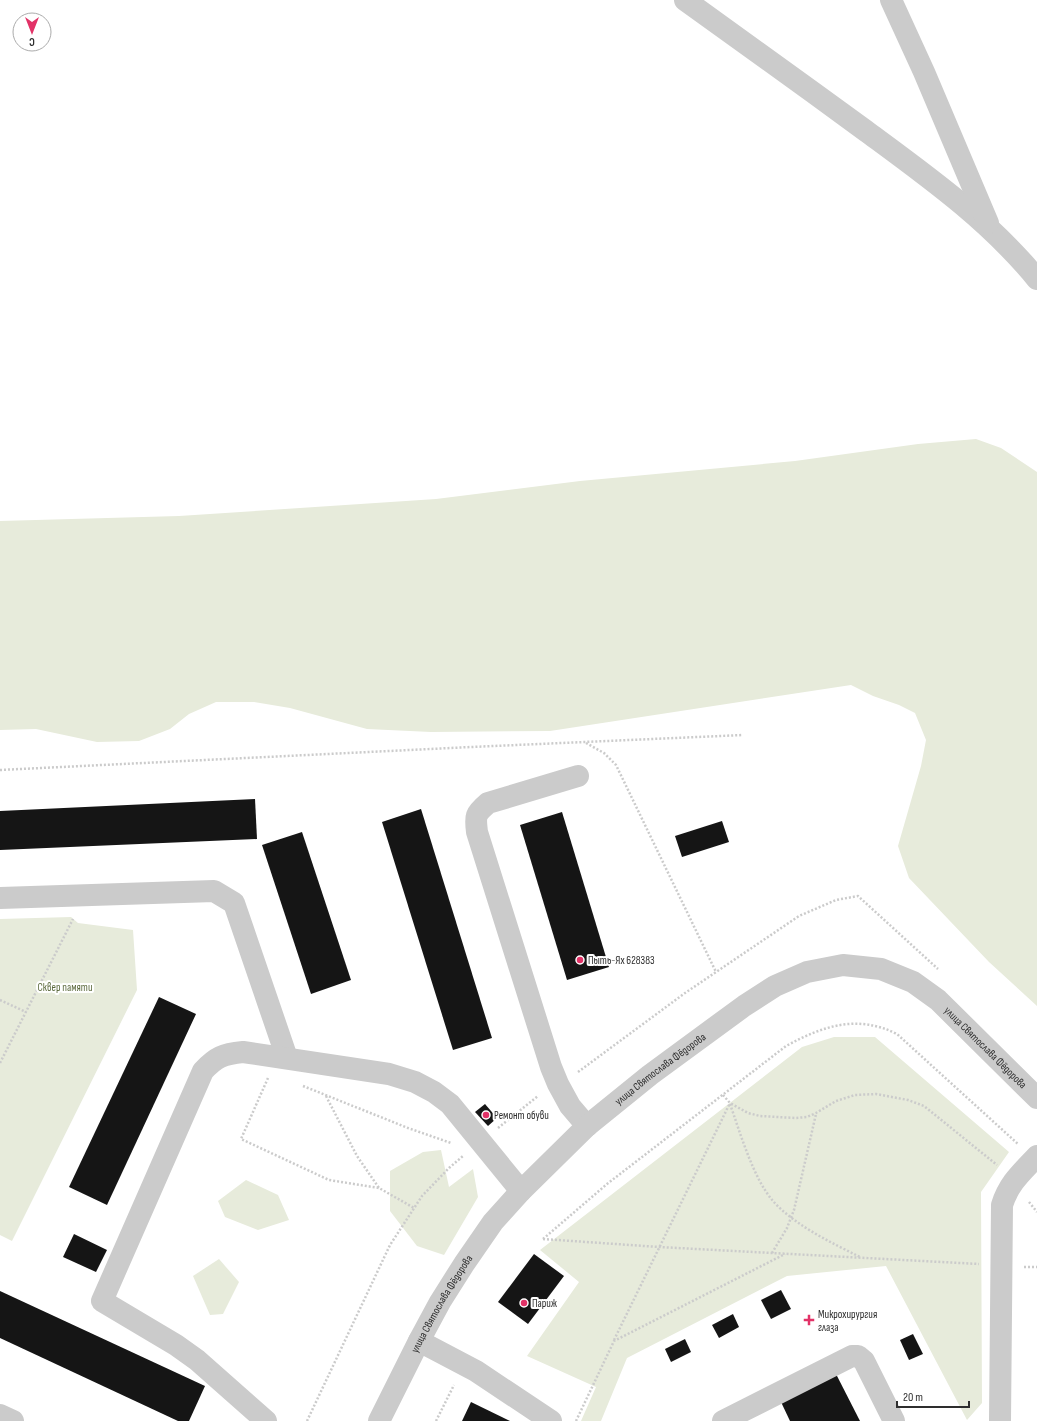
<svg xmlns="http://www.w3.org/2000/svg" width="1037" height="1421" viewBox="0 0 1037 1421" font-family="'Sofia Sans Condensed',sans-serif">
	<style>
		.green { fill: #e7ebdb }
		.building { fill: #151515 }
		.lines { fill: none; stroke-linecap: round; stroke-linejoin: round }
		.path { stroke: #cbcbcb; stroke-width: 2.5; stroke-dasharray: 2 2; stroke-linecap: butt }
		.minor { stroke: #cbcbcb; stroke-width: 22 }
		.poi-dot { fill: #e23267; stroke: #fff; stroke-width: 1.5 }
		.labels { text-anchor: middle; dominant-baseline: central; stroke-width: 4; stroke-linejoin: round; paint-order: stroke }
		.poi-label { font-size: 11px; fill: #2e2e2e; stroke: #fff; text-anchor: start }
		.park-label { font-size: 11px; fill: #5b693c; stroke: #fff }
		.street-label { font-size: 11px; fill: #2e2e2e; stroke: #fff }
	</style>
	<rect width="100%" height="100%" fill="#fff"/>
	<!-- green -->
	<g class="green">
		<path d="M976,439l25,9 36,24v534l-48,-44 -80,-84 -11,-32 23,-80 5,-26 -11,-27 -16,-8 -26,-9 -22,-11 -301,46 -119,1 -64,-3 -77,-21 -36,-6h-38l-27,12 -19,15 -31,12 -42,1 -61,-13 -36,1v-209l179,-5 257,-17 144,-18 215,-20 123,-17z"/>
		<path d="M71,917l7,6 55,7 4,60 -125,251 -12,-6v-316z"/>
		<path d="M834,1037h41l134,115 -28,40 1,211 -15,17 -81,-154 -99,10 -160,82 -26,63h-20l15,-34 -69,-31 52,-74 -39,-32 262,-203z"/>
		<path d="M441,1150l8,37 24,-18 5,28 -34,58 -27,-9 -27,-35v-40l33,-19z"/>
		<path d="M246,1180l32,15 11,25 -31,10 -33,-13 -7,-16z"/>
		<path d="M219,1259l20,23 -16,32 -13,1 -17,-39z"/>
	</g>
	<!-- building -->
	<g class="building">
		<path d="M255,799l2,40 -257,11v-39z"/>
		<path d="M421,809l71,229 -39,12 -71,-228z"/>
		<path d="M562,812l47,155 -42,13 -47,-155z"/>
		<path d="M722,821l7,21 -47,15 -7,-21z"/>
		<path d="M302,832l49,148 -40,14 -49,-149z"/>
		<path d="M159,997l37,17 -89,191 -38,-18z"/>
		<path d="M485,1104l12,14 -9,8 -13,-14z"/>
		<path d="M74,1234l33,16 -11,22 -33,-15z"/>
		<path d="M534,1254l30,22 -36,48 -30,-22z"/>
		<path d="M781,1290l10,19 -20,10 -10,-19z"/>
		<path d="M0,1291l205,95 -16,35h-11l-178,-83z"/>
		<path d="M733,1314l6,13 -20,11 -7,-13z"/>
		<path d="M913,1334l10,20 -14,6 -9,-20z"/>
		<path d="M685,1339l6,13 -20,10 -6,-13z"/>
		<path d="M836,1374l24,47h-70l-9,-19z"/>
		<path d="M471,1402l39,19h-48z"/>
	</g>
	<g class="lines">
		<!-- path -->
		<g class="path">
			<path d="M586,743l18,10 12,12 100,207"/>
			<path d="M0,770l471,-23 272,-12"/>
			<path d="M0,1000l26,12"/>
			<path d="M0,1063l73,-144"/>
			<path d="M578,1072l107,-79 114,-77 37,-16 22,-4 80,73"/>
			<path d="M268,1078l-27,61 88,41 50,8 35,20"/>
			<path d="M303,1086l105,42 43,15"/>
			<path d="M723,1095l7,8 18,10 12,3 35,2 12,-1 9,-4 20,-12 19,-6 21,-1 32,6 16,6 73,59"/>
			<path d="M326,1096l31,60 22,32"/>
			<path d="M730,1104c10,28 23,74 43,97 21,24 59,42 87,56"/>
			<path d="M498,1128l40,-32"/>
			<path d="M1029,1202l8,10"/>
			<path d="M543,1239l64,-55 179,-138c37,-20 71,-32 111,-12l121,110"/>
			<path d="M543,1239l116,8 320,17"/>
			<path d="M772,1253l15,-25 7,-18 22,-96"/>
			<path d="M1024,1267h13"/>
			<path d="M614,1340l116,-237"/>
			<path d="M307,1421l83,-176 32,-49 27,-28 14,-12"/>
			<path d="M436,1421l18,-36"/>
			<path d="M576,1421l38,-80 171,-87"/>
		</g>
		<!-- minor -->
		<g class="minor">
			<path d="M685,0c61,44 121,87 181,131 61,45 123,89 171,148"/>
			<path d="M891,0l33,72 64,151"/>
			<path d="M578,776l-90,27c-13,11 -13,13 -11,29l74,235 7,17 12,22 17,20"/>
			<path d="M0,898l214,-7 20,12 53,155"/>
			<path d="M419,1341l57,30 75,50"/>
			<path d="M0,1415l13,6"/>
			<path d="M266,1421l-69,-61 -21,-15 -74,-44 101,-230c13,-14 20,-17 40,-19l146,22 26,8 19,10 16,12 71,87"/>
			<path id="s1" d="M379,1421l40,-80 21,-39 24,-38 29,-42 28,-31 66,-65 63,-51 94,-69 31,-20 32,-14 36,-7 38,4 32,13 25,18 99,98"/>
			<path d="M723,1421l129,-65h6l6,5 30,60"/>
			<path d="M1000,1421l2,-216c7,-22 19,-32 35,-49"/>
		</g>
	</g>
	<!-- markers -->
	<g class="poi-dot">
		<circle cx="580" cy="960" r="4"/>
		<circle cx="486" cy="1115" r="4"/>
		<circle cx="524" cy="1303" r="4"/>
		<path d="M807 1314h4v4h4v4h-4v4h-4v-4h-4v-4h4z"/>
	</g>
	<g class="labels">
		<!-- poi labels -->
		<g class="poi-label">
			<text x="588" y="960">Пыть-Ях 628383</text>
			<text x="494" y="1115">Ремонт обуви</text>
			<text x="532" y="1303">Париж</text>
			<text x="818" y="1314">Микрохирургия<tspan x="818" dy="13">глаза</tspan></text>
		</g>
		<!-- park labels -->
		<g class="park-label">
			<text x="65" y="987">Сквер памяти</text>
		</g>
		<!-- street labels -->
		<g class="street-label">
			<text stroke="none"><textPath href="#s1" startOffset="841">улица Святослава Фёдорова</textPath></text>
			<text stroke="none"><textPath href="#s1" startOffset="457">улица Святослава Фёдорова</textPath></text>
			<text stroke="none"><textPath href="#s1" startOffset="133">улица Святослава Фёдорова</textPath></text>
		</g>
	</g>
	<!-- north arrow -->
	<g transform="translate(32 32) rotate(180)"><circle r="19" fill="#ffffff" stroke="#ababab"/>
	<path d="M0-3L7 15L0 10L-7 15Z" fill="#e23267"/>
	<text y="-6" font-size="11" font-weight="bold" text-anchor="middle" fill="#2e2e2e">С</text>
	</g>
	<!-- scale -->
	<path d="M897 1401v6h72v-6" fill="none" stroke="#2e2e2e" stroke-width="2"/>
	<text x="903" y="1401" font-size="12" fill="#2e2e2e" stroke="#ffffff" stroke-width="3" paint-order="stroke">20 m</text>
</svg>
